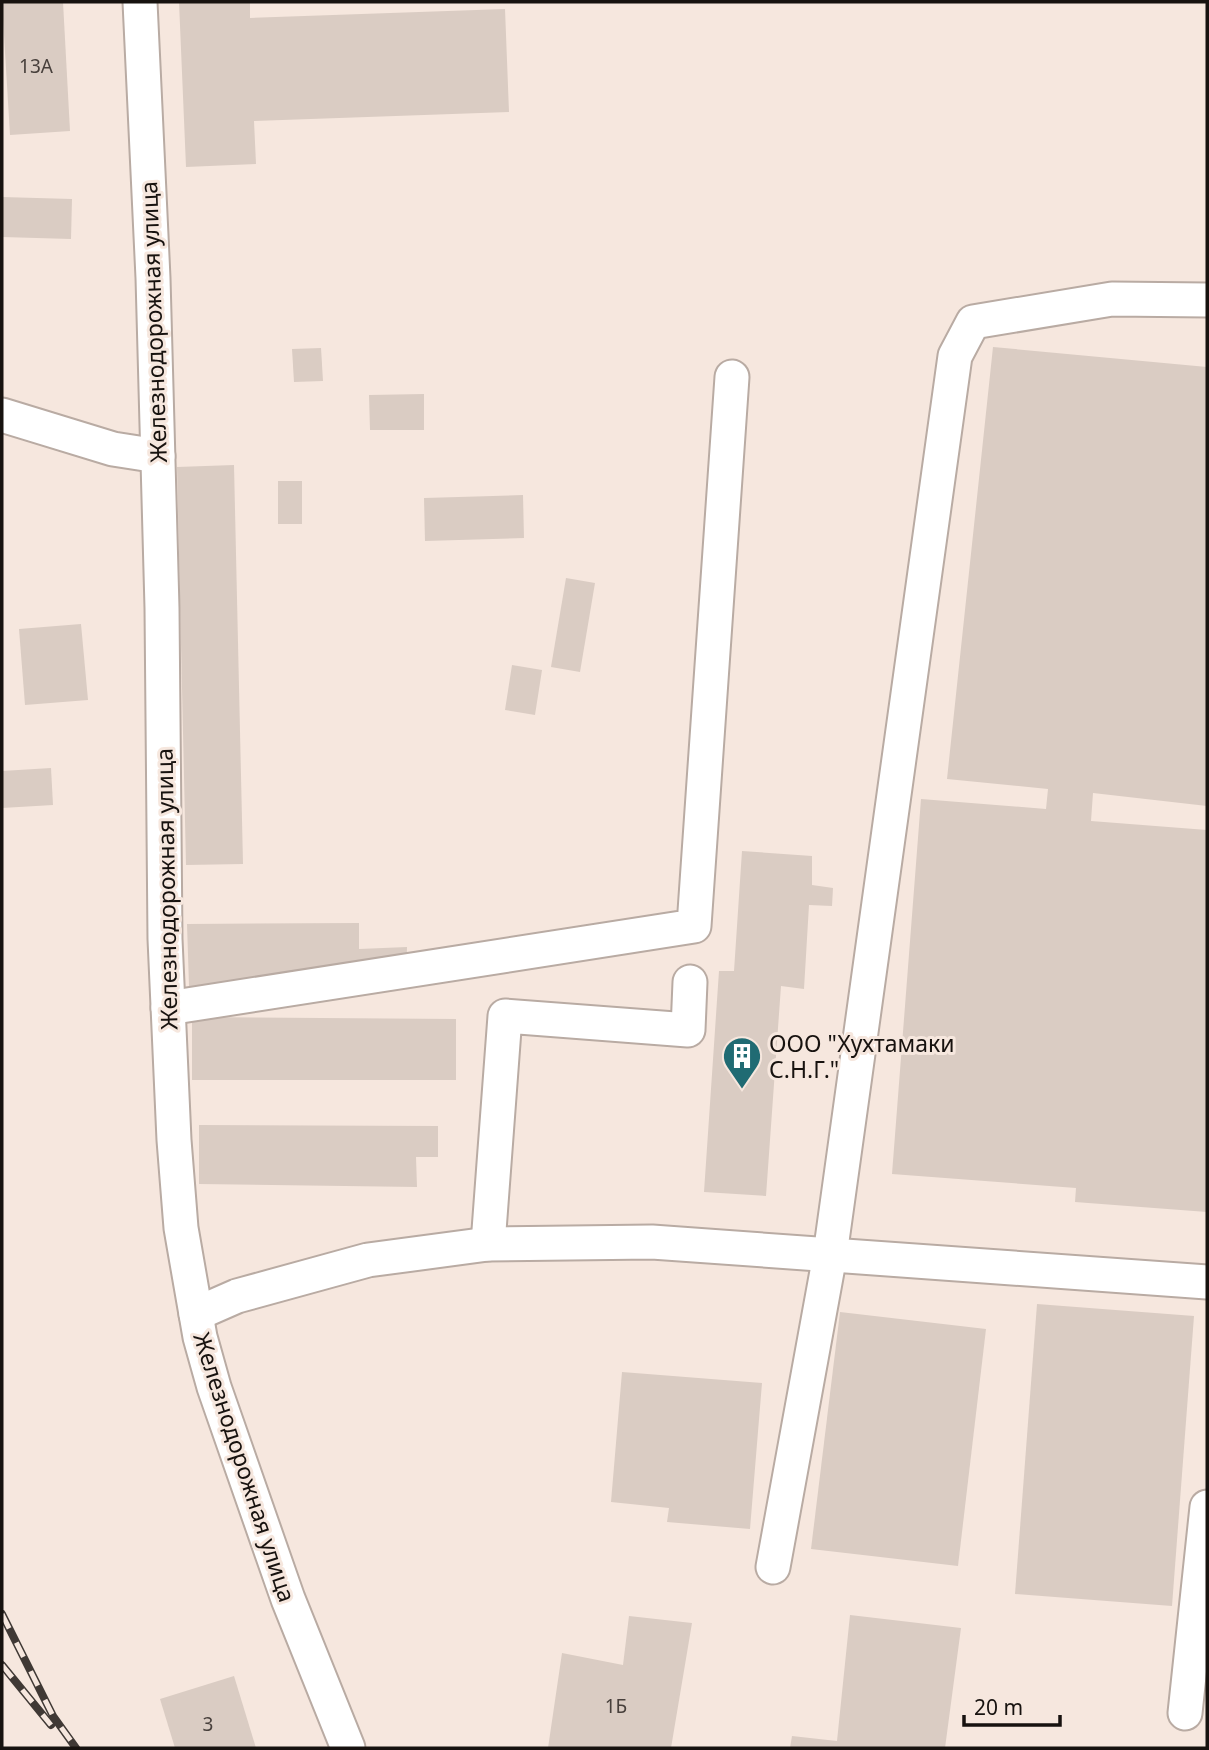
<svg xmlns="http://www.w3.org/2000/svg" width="1209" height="1750" viewBox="0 0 1209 1750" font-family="'Noto Sans',sans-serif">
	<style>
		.building { fill: #daccc3 }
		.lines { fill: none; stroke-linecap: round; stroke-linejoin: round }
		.minor-casing { stroke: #b9aba3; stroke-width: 37 }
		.minor { stroke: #fff; stroke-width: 33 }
		.rail-casing { stroke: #403935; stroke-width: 8 }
		.rail { stroke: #f6e7de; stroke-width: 5; stroke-dasharray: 16; stroke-linecap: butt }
		.labels { text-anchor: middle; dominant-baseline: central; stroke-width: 6; stroke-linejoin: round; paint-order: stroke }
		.number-label { font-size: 19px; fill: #48403c }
		.street-label { font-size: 23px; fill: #17120f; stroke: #f6e7de }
		.poi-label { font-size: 23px; fill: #17120f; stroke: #f6e7de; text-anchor: start }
	</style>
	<rect width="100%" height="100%" fill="#f6e7de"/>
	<!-- building -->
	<g class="building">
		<path d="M2,2h61l7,129 -60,4z"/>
		<path d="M179,2h71v16l255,-9 4,103 -255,9 2,43 -70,3z"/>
		<path d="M2,197l70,2 -1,40 -69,-2z"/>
		<path d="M993,347l214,20v439l-114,-13 -2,28 116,9v382l-132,-10 1,-14 -184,-14 29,-375 125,10 2,-20 -101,-10z"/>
		<path d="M321,348l2,33 -29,1 -2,-33z"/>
		<path d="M424,394v36h-54l-1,-35z"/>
		<path d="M234,465l9,399 -57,1 -9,-398z"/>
		<rect x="278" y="481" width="24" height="43"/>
		<path d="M523,495l1,43 -99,3 -1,-43z"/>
		<path d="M566,578l29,5 -15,89 -29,-5z"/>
		<path d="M81,624l7,76 -63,5 -6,-76z"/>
		<path d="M512,665l30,5 -7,45 -30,-5z"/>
		<path d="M51,768l2,37 -51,3v-37z"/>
		<path d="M742,851l70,5v29l21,3 -1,18 -23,-1 -5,84 -23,-3 -15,210 -62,-4 15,-221h15z"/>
		<path d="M359,923v26l48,-2 -1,38 -217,1 -2,-62z"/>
		<path d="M192,1017l264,2v61h-264z"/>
		<path d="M199,1125l239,1v31h-22l1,30 -218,-3z"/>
		<path d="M1037,1304l157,12 -22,290 -157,-12z"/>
		<path d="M840,1312l146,17 -28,237 -147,-17z"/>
		<path d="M622,1372l140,11 -12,146 -83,-7 2,-14 -58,-6z"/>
		<path d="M850,1615l111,13 -16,120h-155l2,-12 45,5z"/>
		<path d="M629,1616l63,7 -21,125h-123l14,-95 61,12z"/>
		<path d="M234,1676l22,72h-81l-15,-49z"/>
	</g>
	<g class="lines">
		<!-- minor casing -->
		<g class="minor-casing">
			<g id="minor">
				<path d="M140,2l13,276 9,330 3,331 9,201 7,88 19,109 14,50 74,212 60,149"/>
				<path d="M2,415l111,34 45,7"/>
				<path d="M168,1008l526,-82 38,-549"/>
				<path d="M488,1244l17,-228 183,14 2,-48"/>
				<path d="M196,1314l41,-18 131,-36 120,-16 164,-2 555,40"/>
				<path d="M773,1567l57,-312 125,-899 18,-34 139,-23 95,1"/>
				<path d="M1185,1713l22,-206"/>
			</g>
		</g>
		<!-- minor -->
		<use href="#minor" class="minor"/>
		<!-- rail casing -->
		<g class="rail-casing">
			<g id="rail">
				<path d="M2,1614l51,102 23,32"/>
				<path d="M2,1665l49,60"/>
			</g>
		</g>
		<!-- rail -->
		<use href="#rail" class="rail"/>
	</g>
	<!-- icons -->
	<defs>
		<g id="building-pin" transform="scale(2.0125)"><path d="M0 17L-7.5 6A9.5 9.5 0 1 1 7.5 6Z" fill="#206b73" stroke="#f6e7de"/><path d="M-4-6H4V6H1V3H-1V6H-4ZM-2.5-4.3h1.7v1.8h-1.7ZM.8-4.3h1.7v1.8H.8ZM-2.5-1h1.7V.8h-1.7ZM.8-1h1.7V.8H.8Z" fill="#fff"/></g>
	</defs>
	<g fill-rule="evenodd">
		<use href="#building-pin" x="742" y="1056"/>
	</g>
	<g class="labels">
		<!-- number labels -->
		<g class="number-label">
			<text x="36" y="66">13А</text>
			<text x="616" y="1706">1Б</text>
			<text x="208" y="1724">3</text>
		</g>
		<!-- street labels -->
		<g class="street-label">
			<text transform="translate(153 322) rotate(-92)">Железнодорожная улица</text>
			<text transform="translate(166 889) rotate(-91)">Железнодорожная улица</text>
			<text transform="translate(245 1467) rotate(72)">Железнодорожная улица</text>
		</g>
		<!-- poi labels -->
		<g class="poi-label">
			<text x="769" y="1043">ООО "Хухтамаки<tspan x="769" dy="26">С.Н.Г."</tspan></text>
		</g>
	</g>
	<!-- border -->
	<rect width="1209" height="1750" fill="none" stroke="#17120f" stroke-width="7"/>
	<!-- scale -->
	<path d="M964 1715v10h96v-10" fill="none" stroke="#17120f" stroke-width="3.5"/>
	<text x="974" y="1715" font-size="21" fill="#17120f" stroke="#f6e7de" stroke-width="5" paint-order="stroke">20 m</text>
</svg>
